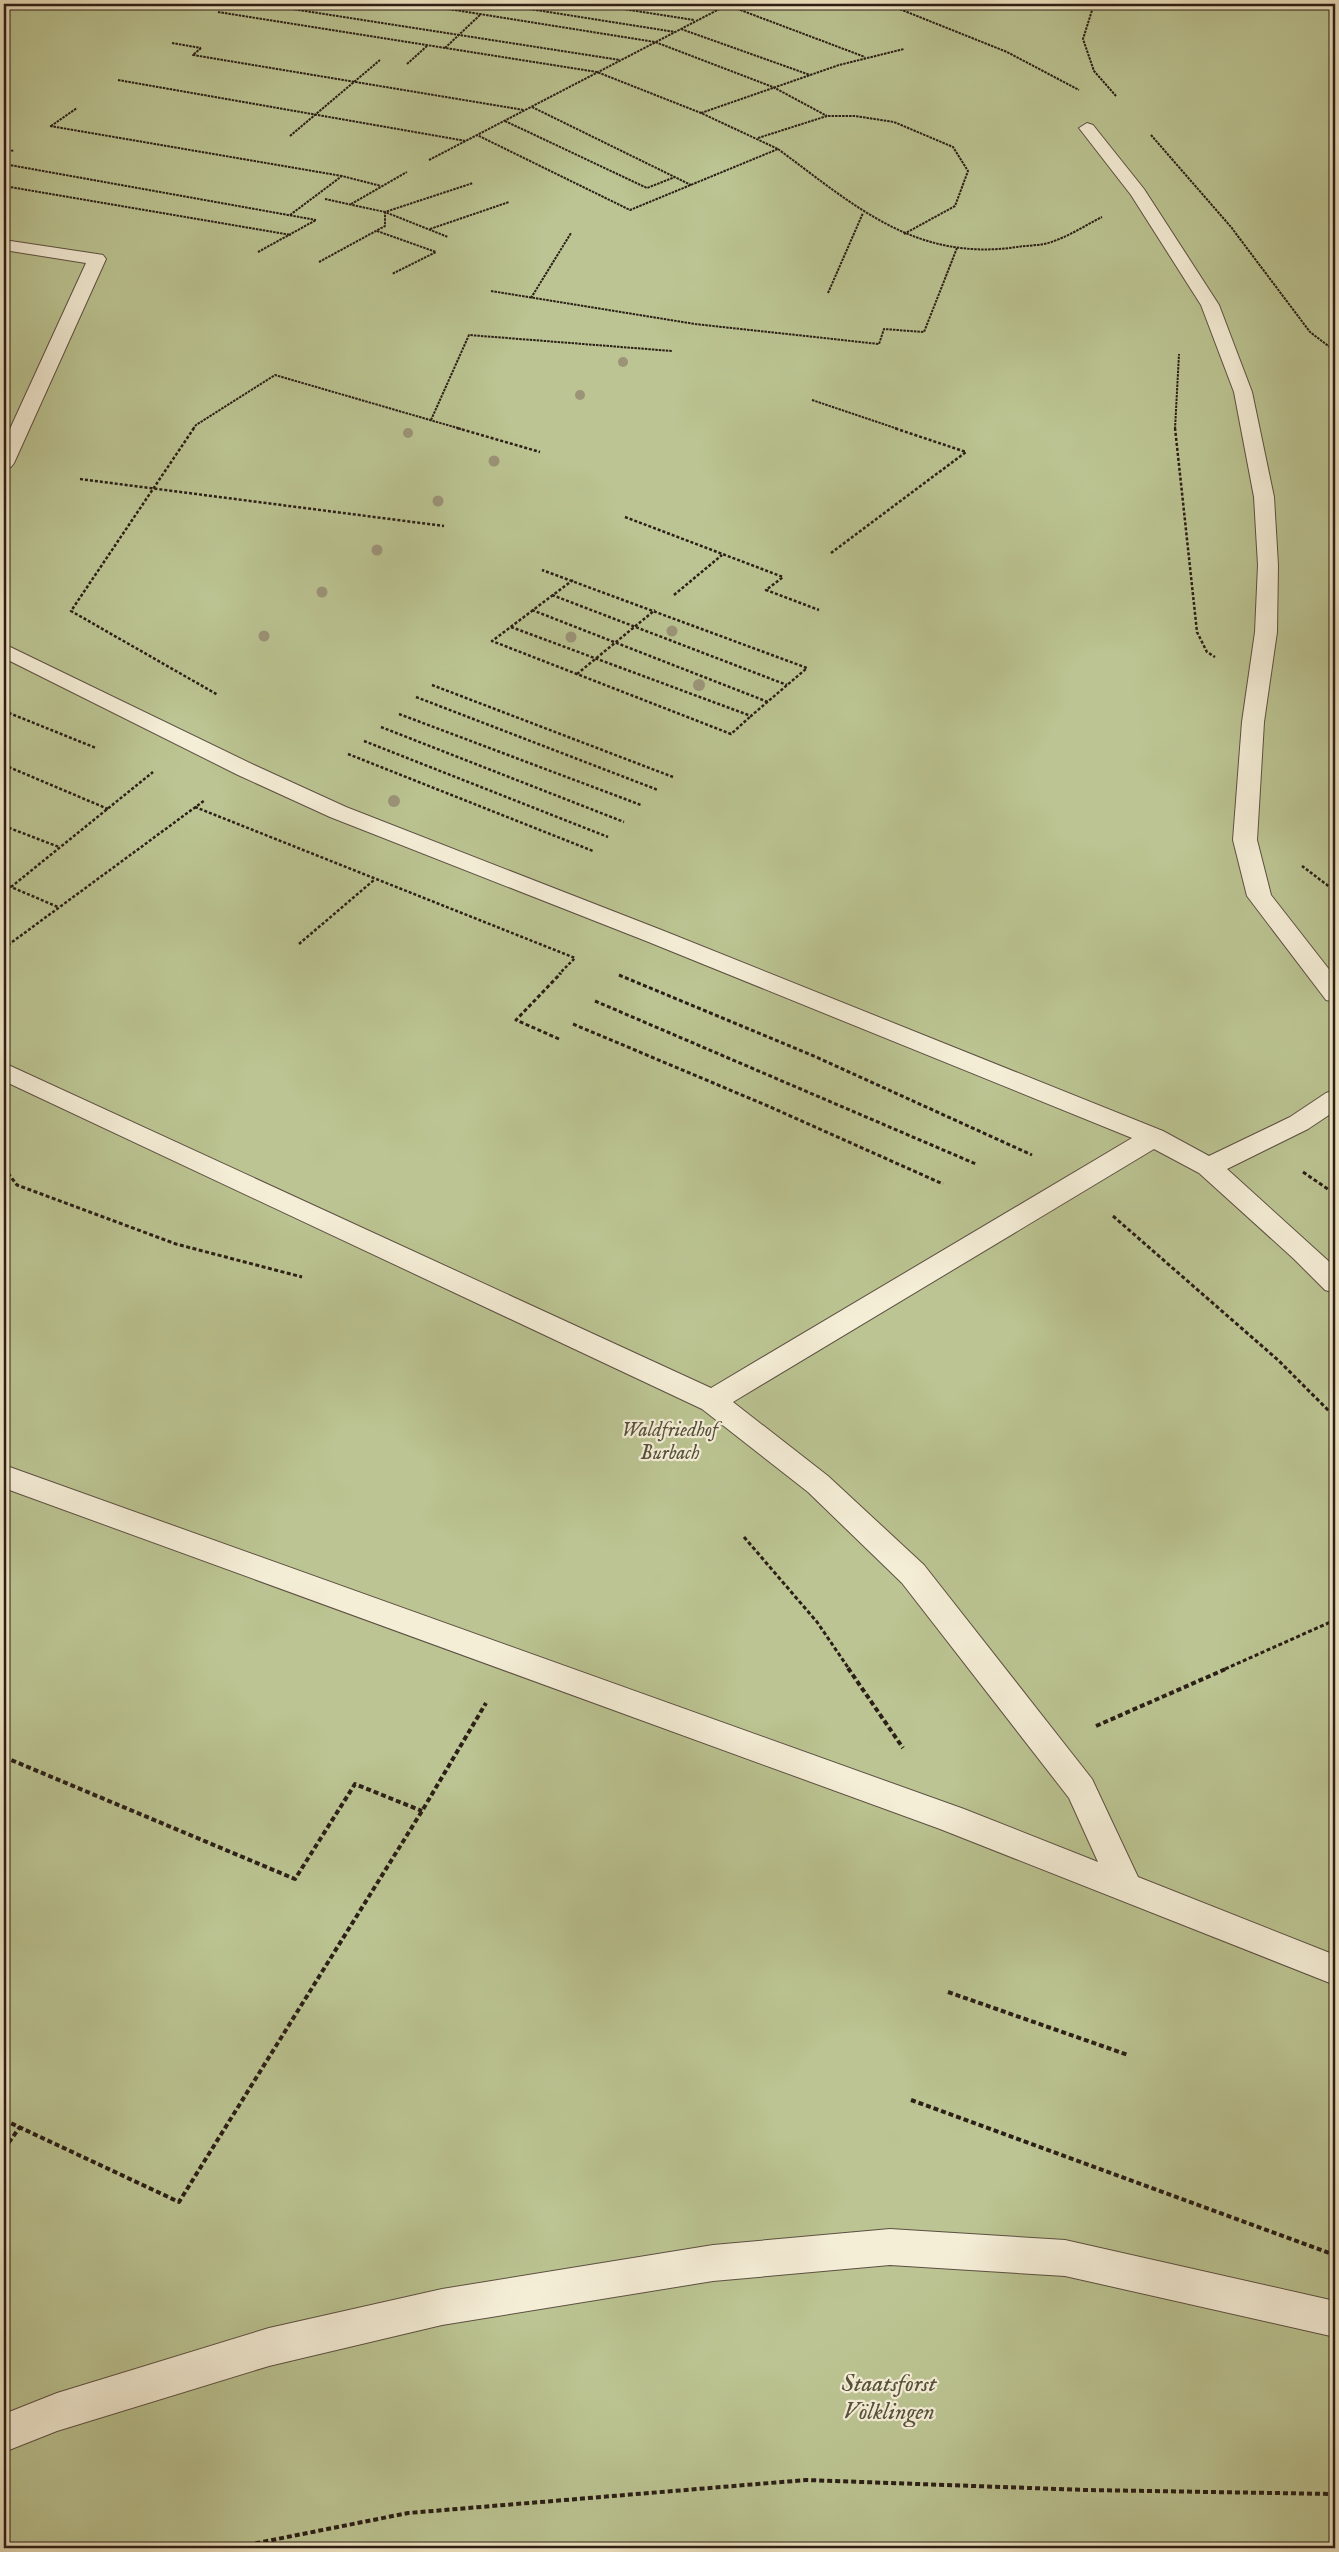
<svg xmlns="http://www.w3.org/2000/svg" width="1339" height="2552" viewBox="0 0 1339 2552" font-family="'IM FELL English',serif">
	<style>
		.green { fill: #bbc492; stroke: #737254 }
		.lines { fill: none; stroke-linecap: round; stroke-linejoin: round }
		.service-casing { stroke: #5c5042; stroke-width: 2 }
		.path-far3 { stroke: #2b1f17; stroke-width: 2; stroke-dasharray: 2.5 1; stroke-linecap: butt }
		.path-far2 { stroke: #2b1f17; stroke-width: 2.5; stroke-dasharray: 3 2; stroke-linecap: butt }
		.path-far1 { stroke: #2b1f17; stroke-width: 3; stroke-dasharray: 4 2.5; stroke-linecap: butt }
		.path { stroke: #2b1f17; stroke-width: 4; stroke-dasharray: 5 3; stroke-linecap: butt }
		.service { fill: #f5eed7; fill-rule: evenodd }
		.tree { fill: #9b9478 }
		.labels { text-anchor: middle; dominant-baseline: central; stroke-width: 4.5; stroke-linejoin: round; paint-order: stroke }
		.park-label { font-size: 20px; font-style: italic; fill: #56513c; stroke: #f5eed7 }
		.near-park-label { font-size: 24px; font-style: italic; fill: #56513c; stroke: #f5eed7 }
	</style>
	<rect width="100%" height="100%" fill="#f0e5c2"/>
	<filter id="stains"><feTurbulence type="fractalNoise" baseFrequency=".004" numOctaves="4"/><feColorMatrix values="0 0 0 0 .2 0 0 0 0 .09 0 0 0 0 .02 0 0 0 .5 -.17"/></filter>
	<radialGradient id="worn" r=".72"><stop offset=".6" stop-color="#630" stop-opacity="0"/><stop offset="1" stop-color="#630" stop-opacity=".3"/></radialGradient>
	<!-- green -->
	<rect class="green" x="4" y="4" width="1331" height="2544"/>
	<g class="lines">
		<!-- service casing -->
		<g class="service-casing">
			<g id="service">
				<path d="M1087,123l6,2 51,64 75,116 33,87 22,105 4,68 -1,67 -13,90 -7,118 14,55 64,82v25l-9,-2 -79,-104 -14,-56 9,-118 13,-90 3,-67 -4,-68 -20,-105 -33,-87 -70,-110 -52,-67z"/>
				<path d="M4,240l93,14 6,1 3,4 -92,204 -3,4 -7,2v-27l82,-179 -82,-13z"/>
				<path d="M4,644l250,121 92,42 318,124 499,200 46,25 81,-39 36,-24 9,-3v21l-27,18 -81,40 108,98v26l-10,-3 -31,-31 -95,-86 -45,-24 -421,253 95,74 96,89 168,214 46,98 197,78v30l-395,-156 -936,-341v-23l960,344 134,53 -29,-64 -167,-215 -94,-91 -106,-83 -698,-328v-18l707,325 421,-250 -486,-197 -316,-124 -92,-42 -234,-117z"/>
				<path d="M890,2229l175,11 270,61v36l-270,-61 -175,-11 -177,16 -271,44 -173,41 -212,65 -53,21v-38l53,-21 212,-65 173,-39 271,-44z"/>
			</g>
		</g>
		<!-- path-far3 -->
		<g class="path-far3">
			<path d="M260,4l360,56"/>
			<path d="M417,4l238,38 118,45 54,29"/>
			<path d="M498,4l177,28"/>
			<path d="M591,4l103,16"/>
			<path d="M887,4l120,48 72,38"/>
			<path d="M1094,4l-11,35 11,32 22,25"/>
			<path d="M727,5l138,52"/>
			<path d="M218,12l379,60 104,41 77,36 -148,61 -153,-75"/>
			<path d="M681,29l129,46"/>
			<path d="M172,43l29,5"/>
			<path d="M201,48l-8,7 331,55"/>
			<path d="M445,48l36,-34"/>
			<path d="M407,64l20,-18"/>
			<path d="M118,80l348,61"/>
			<path d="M532,107l159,78"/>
			<path d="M701,113l138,-48 65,-16"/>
			<path d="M505,121l142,67 28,-11"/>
			<path d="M50,126l292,50"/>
			<path d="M51,126l26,-18"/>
			<path d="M1151,135l80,92 79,105 25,19"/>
			<path d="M290,136l90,-76"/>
			<path d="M758,138l69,-22h28l39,6 59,25 15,24 -13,35 -51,28"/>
			<path d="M4,149l10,2"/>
			<path d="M778,149c76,56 137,113 239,98 12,-2 26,-1 37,-6 17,-6 32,-16 48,-24"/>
			<path d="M429,160l300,-156"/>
			<path d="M4,164l312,56"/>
			<path d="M4,186l287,49"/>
			<path d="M325,199l60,13 63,25"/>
			<path d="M351,204l56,-32"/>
			<path d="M290,215l52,-39 39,10"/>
			<path d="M430,229l79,-27"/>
			<path d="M377,231l59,21 -44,22"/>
			<path d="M258,252l58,-32"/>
			<path d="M319,262l66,-36v-14l88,-29"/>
			<path d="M491,291l204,33 184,20 5,-15 40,3 33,-84"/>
			<path d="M828,293l35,-80"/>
			<path d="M531,298l40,-65"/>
			<path d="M812,400l86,29"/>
			<path d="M431,420l38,-85 203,16"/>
			<path d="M193,429l3,-4 79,-50 186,54"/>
			<path d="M1175,429l4,-75"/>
		</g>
		<!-- path-far2 -->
		<g class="path-far2">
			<path d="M194,428l-123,183 147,84"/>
			<path d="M457,428l83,24"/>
			<path d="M1175,428l22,204 10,20 8,5"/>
			<path d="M80,479l364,47"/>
			<path d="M625,517l158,60 -17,13 53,20"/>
			<path d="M831,553l135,-101 -72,-24"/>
			<path d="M573,580l-81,61 239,93 20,-18"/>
			<path d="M552,595l235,90"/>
			<path d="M674,595l48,-40"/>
			<path d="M532,610l236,92"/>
			<path d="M511,627l240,89 56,-48 -265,-98"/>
			<path d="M577,674l78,-64"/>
			<path d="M432,685l241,92"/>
			<path d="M416,697l242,93"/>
			<path d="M4,711l92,37"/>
			<path d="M399,714l242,91"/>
			<path d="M381,727l243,95"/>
			<path d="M364,741l244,96"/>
			<path d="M348,754l245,97"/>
			<path d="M4,765l104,44"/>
			<path d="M195,807l380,151 -16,16"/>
			<path d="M4,826l55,21"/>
			<path d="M1302,866l33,25"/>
			<path d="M4,884l54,23"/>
			<path d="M11,887l142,-115"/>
			<path d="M299,944l75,-64"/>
			<path d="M4,948l201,-148"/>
		</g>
		<!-- path-far1 -->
		<g class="path-far1">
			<path d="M619,975l197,82 216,98"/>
			<path d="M595,1001l381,163"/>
			<path d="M573,1024l195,82 175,78"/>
			<path d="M559,1039l-43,-19 45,-47"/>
			<path d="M4,1168l13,17 159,59 126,33"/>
			<path d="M1303,1172l32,22"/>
			<path d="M1113,1216l165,144 57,57"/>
			<path d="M744,1537l73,85 32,47"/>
			<path d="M1225,1669l110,-49"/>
		</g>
		<!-- path -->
		<g class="path">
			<path d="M848,1668l55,80"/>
			<path d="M1096,1726l132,-58"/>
			<path d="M4,1757l291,122 60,-95 67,27"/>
			<path d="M948,1992l180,63"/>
			<path d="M911,2100l424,155"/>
			<path d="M4,2120l175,82 243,-391 64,-108"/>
			<path d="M4,2149l16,-22"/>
			<path d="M232,2548l176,-35 398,-33 280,10 249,4"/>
		</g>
		<!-- service -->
		<use href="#service" class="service"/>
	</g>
	<!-- trees -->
	<g class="tree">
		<circle cx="623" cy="362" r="5"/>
		<circle cx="580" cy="395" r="5"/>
		<circle cx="408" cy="433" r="5"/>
		<circle cx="494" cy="461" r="5.5"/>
		<circle cx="438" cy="501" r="5.5"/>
		<circle cx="377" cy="550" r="5.5"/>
		<circle cx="322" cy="592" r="5.5"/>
		<circle cx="672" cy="631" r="5.5"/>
		<circle cx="264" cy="636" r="5.5"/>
		<circle cx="571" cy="637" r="5.5"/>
		<circle cx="699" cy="685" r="6"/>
		<circle cx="394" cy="801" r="6"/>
	</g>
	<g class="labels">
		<!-- park labels -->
		<g class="park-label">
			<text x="670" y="1430">Waldfriedhof<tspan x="670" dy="23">Burbach</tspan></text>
		</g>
		<!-- near-park labels -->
		<g class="near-park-label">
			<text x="889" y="2384">Staatsforst<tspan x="889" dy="28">Völklingen</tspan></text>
		</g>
	</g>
	<!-- margin -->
	<rect width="1339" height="2552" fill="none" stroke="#f0e5c2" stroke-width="20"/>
	<rect x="5" y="5" width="1329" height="2542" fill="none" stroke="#2b1f17" stroke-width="2.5"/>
	<rect x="10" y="10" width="1319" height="2532" fill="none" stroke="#2b1f17"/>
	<rect width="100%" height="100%" filter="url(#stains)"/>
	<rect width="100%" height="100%" fill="url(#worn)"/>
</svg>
